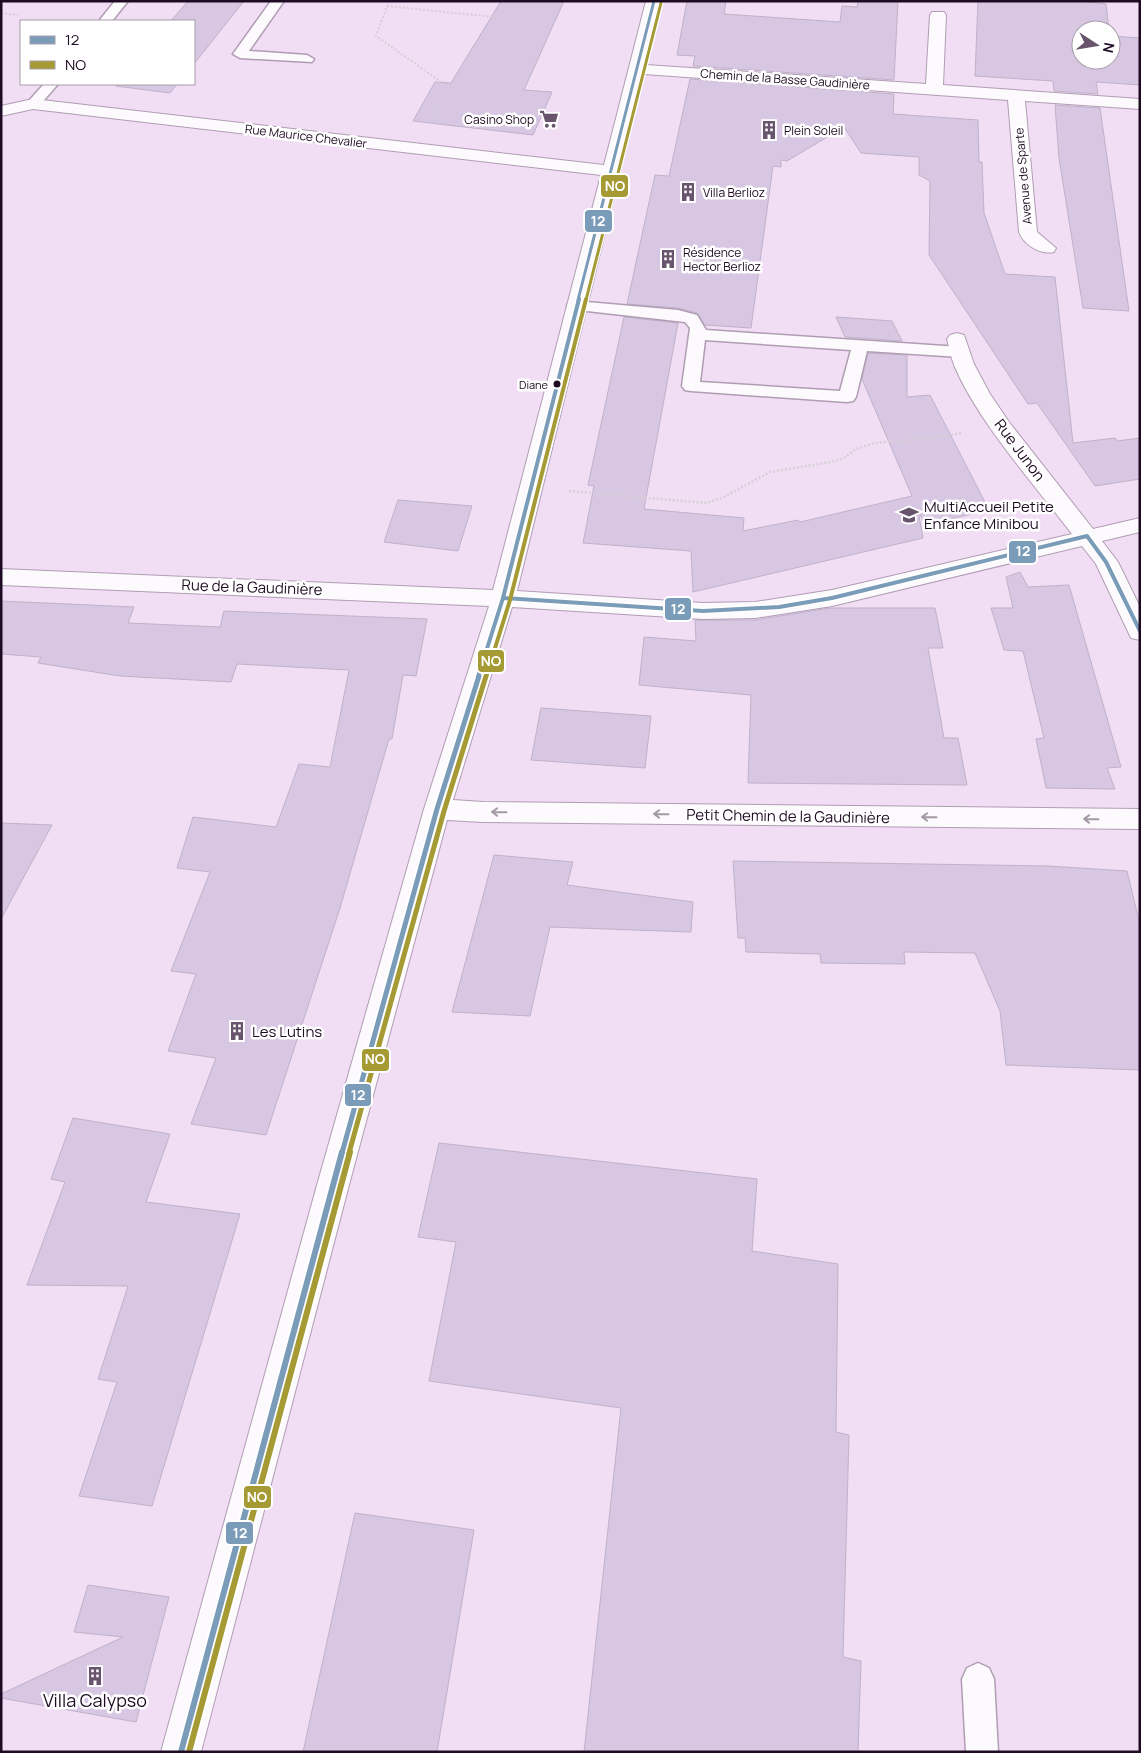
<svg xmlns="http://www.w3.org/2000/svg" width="1141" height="1753" viewBox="0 0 1141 1753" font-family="Manrope,sans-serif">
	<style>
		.building { fill: #d7c7e2; stroke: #c0b1ca }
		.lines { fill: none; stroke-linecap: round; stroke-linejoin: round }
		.lane-casing { stroke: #b09db3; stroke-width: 3 }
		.street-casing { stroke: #b09db3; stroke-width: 2 }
		.path-far1 { stroke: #d6cfd7; stroke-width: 2; stroke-dasharray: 2 2; stroke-linecap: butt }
		.path { stroke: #d6cfd7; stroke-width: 2.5; stroke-dasharray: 2 2; stroke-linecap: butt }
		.lane { fill: #fdfafd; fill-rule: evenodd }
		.street { fill: #fdfafd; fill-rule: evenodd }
		.bus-1-far3-casing { stroke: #fff; stroke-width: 5.5 }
		.bus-1-far2-casing { stroke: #fff; stroke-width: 7 }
		.bus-1-far1-casing { stroke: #fff; stroke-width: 9 }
		.bus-1-casing { stroke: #fff; stroke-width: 10 }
		.bus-2-far3-casing { stroke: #fff; stroke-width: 5.5 }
		.bus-2-far2-casing { stroke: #fff; stroke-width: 7 }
		.bus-2-far1-casing { stroke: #fff; stroke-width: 9 }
		.bus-2-casing { stroke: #fff; stroke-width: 10 }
		.bus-1-far3 { stroke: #7a9cb8; stroke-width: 3 }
		.bus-1-far2 { stroke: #7a9cb8; stroke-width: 4 }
		.bus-1-far1 { stroke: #7a9cb8; stroke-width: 5 }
		.bus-1 { stroke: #7a9cb8; stroke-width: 6 }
		.bus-2-far3 { stroke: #a59a33; stroke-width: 3 }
		.bus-2-far2 { stroke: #a59a33; stroke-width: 4 }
		.bus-2-far1 { stroke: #a59a33; stroke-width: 5 }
		.bus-2 { stroke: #a59a33; stroke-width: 6 }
		.oneway { stroke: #a49aa5 }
		.bus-dot { fill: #1e0a22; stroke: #fff; stroke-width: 2 }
		.labels { text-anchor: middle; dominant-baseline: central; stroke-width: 5; stroke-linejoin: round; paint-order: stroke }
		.far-bus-label { font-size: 11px; fill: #1e0a22; stroke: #fff; text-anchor: end }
		.far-street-label { font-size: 12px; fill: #1e0a22; stroke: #fff }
		.far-poi-label { font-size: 12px; fill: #1e0a22; stroke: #fff; text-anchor: start }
		.street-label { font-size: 15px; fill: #1e0a22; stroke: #fff }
		.poi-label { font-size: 15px; fill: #1e0a22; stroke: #fff; text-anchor: start }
		.near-poi-label { font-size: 18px; fill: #1e0a22; stroke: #fff }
		.line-badge { stroke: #fff; stroke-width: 2 }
		.badge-label { font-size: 14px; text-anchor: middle; font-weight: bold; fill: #fff }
	</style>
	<rect width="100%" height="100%" fill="#f1ddf4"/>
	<!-- building -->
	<g class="building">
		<path d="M188,1h56l-50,63v-43h-23z"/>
		<path d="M501,1h63l-40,89 28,2 -19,43 -120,-14 22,-39 16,1z"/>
		<path d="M687,1h39l-2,13 116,8 2,-16 15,1 1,-6h40l-4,79 -201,-14 2,-10 -18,-1z"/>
		<path d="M978,1h102l26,3 3,26h-28v30h30v-24l29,2v47l-44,-3 2,12 -44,-3 -1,-10 -78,-5z"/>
		<path d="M690,79l204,15 -1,20 85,6 1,42h3l2,51 21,61 50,3 18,166 42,-5 2,3 23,-3v41l-45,7 -58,-83 -9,1 -99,-149 1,-74 -11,-6v-18l-58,-4 -17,-26 -57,34 -6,-1v7l-8,-1 -22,162 -46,-3 -8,-12 -19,-5 -51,-4 28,-129 14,1z"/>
		<path d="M118,84h59l-7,9 -54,-7z"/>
		<path d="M1055,105l45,3 29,203 -46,-3 -24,-150z"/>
		<path d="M624,317l54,6 -34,186 100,9 -1,13 55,-11 2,2 112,-26 -50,-117 6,-26 39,2v42l23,-2 59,115 -64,15 -7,-15 5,28 -230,54 -2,-41 -108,-8 11,-57 -6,-1z"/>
		<path d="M836,317l56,4 10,20 -57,-4z"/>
		<path d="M398,500l74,6 -14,45 -74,-9z"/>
		<path d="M1020,572l8,15 41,-2 52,182 -14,1 8,21 -69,-1 -10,-49 8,-1 -21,-87 -19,-1 -13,-42h22l-7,-31z"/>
		<path d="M1,601l133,6 -6,16 92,4 4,-16 203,8 -11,57 -13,-1 -11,64h-3l-49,169 -74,227 -75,-11 25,-66 -48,-7 28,-77 -25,-3 39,-99 -33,-4 16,-51 83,10 23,-63 31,3 19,-97 -112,-6 -6,18 -111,-6 -82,-13 3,-6 -40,-3z"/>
		<path d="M830,608h105l8,40h-15l16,90h14l9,47 -219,-2 3,-88 -112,-10 5,-48 52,4 -1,-21h60z"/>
		<path d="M541,708l110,8 -6,52 -114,-8z"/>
		<path d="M1,823l51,2 -51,94z"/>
		<path d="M494,855l79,7 -6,23 126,17 -2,30 -141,-5 -20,89 -78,-4z"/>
		<path d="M733,861l315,5 79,5 13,54v145l-134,-5 -6,-54 -25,-58 -71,-1 1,12 -84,-1 -1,-9 -74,-2 -1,-14h-7z"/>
		<path d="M73,1118l97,16 -24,68 94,12 -88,292 -73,-10 38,-114 -19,-3 30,-93 -101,-1 38,-103 -14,-3z"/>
		<path d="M439,1143l318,36 -5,72 86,13 -2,168 13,3 -6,222 18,4 -3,91h-274l37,-344 -192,-27 27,-139 -38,-5z"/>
		<path d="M355,1513l119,17 -37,222h-134z"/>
		<path d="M88,1585l81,12 -33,125 -135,-24v-4l122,-57 -49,-5z"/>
	</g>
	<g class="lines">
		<!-- lane casing -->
		<g class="lane-casing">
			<g id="lane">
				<path d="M115,1h13l-16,20h-13z"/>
				<path d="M271,1h13l-35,50 58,4 7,4 -2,3 -72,-4 -7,-4z"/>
				<path d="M44,84h14l-20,23h-10l-2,-3z"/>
				<path d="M575,301l103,9 19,5 9,15 254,17 6,1 2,4 -2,4 -6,1 -93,-6 -11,46 -3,4 -6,1 -156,-11 -6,-1 -3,-4 8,-58 -5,-6 -116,-13 -2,-3 2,-3zM705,340l146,10 -11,41 -140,-9z"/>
				<path d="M978,1663l11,5 5,11 4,73h-32l-4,-73 5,-11z"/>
			</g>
		</g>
		<!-- street casing -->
		<g class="street-casing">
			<path id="street" d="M646,1h16l-16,64 280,19 4,-69 2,-3h12l2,3 -3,70 197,14v10l-115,-8 12,131 19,16 -2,4c-14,3 -30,-7 -35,-20l-11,-132 -364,-26 -127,517 186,12 52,-1 77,-12 240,-56c-38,-50 -94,-112 -118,-169 -3,-8 -5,-18 -7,-26l3,-4 7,-2 7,2 10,29 16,30 19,28 84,107 47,-11v14l-38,9 16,21 22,45v33l-9,-2 -35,-74 -14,-18 -250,60 -77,12 -52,1 -191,-12 -59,193 30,2 657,7v20l-657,-7 -36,-2 -98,365 -148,567h-40l156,-567 107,-376 65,-203 -488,-21v-16l492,21 108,-415 -568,-66 -32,7v-10l32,-7 571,66z"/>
		</g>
		<!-- path-far1 -->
		<g class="path-far1">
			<path d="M389,1l-13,35 65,46"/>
			<path d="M387,6l107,11"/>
			<path d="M1,13l17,2"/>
			<path d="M434,117l3,-12"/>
		</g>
		<!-- path -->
		<path class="path" d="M569,491l137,12 16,-5 48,-26 61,-10 13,-4 12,-9 18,-6 59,-5 28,-5"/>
		<!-- lane -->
		<use href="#lane" class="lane"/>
		<!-- street -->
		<use href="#street" class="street"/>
		<!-- bus-1-far3 casing -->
		<g class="bus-1-far3-casing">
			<path id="bus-1-far3" d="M578,300l76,-299"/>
		</g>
		<!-- bus-1-far2 casing -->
		<g class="bus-1-far2-casing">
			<g id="bus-1-far2">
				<path d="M503,598l200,13 76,-4 53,-9 255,-62 19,26 34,69"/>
				<path d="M478,677l25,-79 76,-299"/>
			</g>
		</g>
		<!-- bus-1-far1 casing -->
		<g class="bus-1-far1-casing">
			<path id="bus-1-far1" d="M342,1153l95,-344 42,-133"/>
		</g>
		<!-- bus-1 casing -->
		<g class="bus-1-casing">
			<path id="bus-1" d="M181,1752l161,-600"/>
		</g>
		<!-- bus-2-far3 casing -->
		<g class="bus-2-far3-casing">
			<path id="bus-2-far3" d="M586,300l75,-297"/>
		</g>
		<!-- bus-2-far2 casing -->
		<g class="bus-2-far2-casing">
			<path id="bus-2-far2" d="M486,677l24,-77 76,-301"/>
		</g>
		<!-- bus-2-far1 casing -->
		<g class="bus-2-far1-casing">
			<path id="bus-2-far1" d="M349,1153l95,-342 42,-135"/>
		</g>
		<!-- bus-2 casing -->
		<g class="bus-2-casing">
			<path id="bus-2" d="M189,1752l161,-600"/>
		</g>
		<!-- bus-1-far3 -->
		<use href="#bus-1-far3" class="bus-1-far3"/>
		<!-- bus-1-far2 -->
		<use href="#bus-1-far2" class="bus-1-far2"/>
		<!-- bus-1-far1 -->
		<use href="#bus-1-far1" class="bus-1-far1"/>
		<!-- bus-1 -->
		<use href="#bus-1" class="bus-1"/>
		<!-- bus-2-far3 -->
		<use href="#bus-2-far3" class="bus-2-far3"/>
		<!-- bus-2-far2 -->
		<use href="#bus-2-far2" class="bus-2-far2"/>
		<!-- bus-2-far1 -->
		<use href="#bus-2-far1" class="bus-2-far1"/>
		<!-- bus-2 -->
		<use href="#bus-2" class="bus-2"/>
	</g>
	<!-- one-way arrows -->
	<defs><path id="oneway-shaft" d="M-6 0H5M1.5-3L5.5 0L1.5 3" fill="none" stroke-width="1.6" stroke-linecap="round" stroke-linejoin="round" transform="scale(1.25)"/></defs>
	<g class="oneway">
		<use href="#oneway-shaft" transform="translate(499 812) rotate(-179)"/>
		<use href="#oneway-shaft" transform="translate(661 814) rotate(-179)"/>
		<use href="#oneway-shaft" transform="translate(929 817) rotate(-179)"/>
		<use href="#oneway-shaft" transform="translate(1091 819) rotate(-179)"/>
	</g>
	<!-- icons -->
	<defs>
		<g id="supermarket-bare" transform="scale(1.5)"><path d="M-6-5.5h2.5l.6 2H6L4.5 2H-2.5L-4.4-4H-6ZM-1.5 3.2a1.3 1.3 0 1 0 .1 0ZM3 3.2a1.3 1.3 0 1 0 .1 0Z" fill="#68546c" stroke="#fff" stroke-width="2.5" paint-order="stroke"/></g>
		<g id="building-bare" transform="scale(1.5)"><path d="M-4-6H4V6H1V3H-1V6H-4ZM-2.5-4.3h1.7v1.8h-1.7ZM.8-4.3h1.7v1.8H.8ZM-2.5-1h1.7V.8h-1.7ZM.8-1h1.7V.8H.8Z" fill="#68546c" stroke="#fff" stroke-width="2.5" paint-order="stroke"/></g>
		<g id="school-bare" transform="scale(1.5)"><path d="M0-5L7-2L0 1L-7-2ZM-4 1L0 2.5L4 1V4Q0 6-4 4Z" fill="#68546c" stroke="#fff" stroke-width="2.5" paint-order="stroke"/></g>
	</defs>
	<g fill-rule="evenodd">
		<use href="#supermarket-bare" x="549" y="119"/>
		<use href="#building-bare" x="769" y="130"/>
		<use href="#building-bare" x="688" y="192"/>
		<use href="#building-bare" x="668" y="259"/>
		<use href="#school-bare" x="909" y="515"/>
		<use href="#building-bare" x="237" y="1031"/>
		<use href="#building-bare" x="95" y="1676"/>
	</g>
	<!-- markers -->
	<circle class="bus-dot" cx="557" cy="384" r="4.5"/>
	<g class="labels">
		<!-- far-bus labels -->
		<g class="far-bus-label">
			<text x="548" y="384">Diane</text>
		</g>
		<!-- far-street labels -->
		<g class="far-street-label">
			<text transform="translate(785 79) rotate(4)">Chemin de la Basse Gaudinière</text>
			<text transform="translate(306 136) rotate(7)">Rue Maurice Chevalier</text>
			<text transform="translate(1023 176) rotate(-95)">Avenue de Sparte</text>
		</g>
		<!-- far-poi labels -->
		<g class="far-poi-label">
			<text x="534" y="119" text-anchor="end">Casino Shop</text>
			<text x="784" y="130">Plein Soleil</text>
			<text x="703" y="192">Villa Berlioz</text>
			<text x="683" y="252">Résidence<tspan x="683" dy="14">Hector Berlioz</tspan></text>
		</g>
		<!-- street labels -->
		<g class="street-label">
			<text transform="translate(1020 450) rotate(53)">Rue Junon</text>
			<text transform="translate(252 587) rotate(2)">Rue de la Gaudinière</text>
			<text transform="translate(788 816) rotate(1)">Petit Chemin de la Gaudinière</text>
		</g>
		<!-- poi labels -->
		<g class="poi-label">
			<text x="924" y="506">MultiAccueil Petite<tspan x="924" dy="17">Enfance Minibou</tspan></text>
			<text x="252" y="1031">Les Lutins</text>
		</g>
		<!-- near-poi labels -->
		<g class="near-poi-label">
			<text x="95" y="1700">Villa Calypso</text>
		</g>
	</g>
	<g class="line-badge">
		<rect x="600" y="174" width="29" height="24" rx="5" fill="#a59a33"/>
		<rect x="584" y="209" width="29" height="24" rx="5" fill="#7a9cb8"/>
		<rect x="1008" y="540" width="29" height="24" rx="5" fill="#7a9cb8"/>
		<rect x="664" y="597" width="28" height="24" rx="5" fill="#7a9cb8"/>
		<rect x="477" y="649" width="28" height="24" rx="5" fill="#a59a33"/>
		<rect x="361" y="1048" width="29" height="24" rx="5" fill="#a59a33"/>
		<rect x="344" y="1083" width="28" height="24" rx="5" fill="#7a9cb8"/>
		<rect x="243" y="1485" width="29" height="24" rx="5" fill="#a59a33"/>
		<rect x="225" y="1521" width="29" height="24" rx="5" fill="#7a9cb8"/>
	</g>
	<g class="badge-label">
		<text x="615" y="191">NO</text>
		<text x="598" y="226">12</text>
		<text x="1023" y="556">12</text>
		<text x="678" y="614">12</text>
		<text x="491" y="666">NO</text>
		<text x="375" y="1064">NO</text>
		<text x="358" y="1100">12</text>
		<text x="257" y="1502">NO</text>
		<text x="240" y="1538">12</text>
	</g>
	<!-- border -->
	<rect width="1141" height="1753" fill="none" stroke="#1e0a22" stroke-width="5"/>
	<!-- legend -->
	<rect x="20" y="20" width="175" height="65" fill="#ffffff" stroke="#a59da7"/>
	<rect x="30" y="36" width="25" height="8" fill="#7a9cb8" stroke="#a59da7"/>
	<text x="65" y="45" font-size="15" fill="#1e0a22">12</text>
	<rect x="30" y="61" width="25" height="8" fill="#a59a33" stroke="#a59da7"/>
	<text x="65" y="70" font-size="15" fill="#1e0a22">NO</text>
	<!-- north arrow -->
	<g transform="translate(1096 45) rotate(102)"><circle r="24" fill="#ffffff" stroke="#a59da7"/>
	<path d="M0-4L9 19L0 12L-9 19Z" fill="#68546c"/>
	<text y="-8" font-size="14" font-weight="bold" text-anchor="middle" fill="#1e0a22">N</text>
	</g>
</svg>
